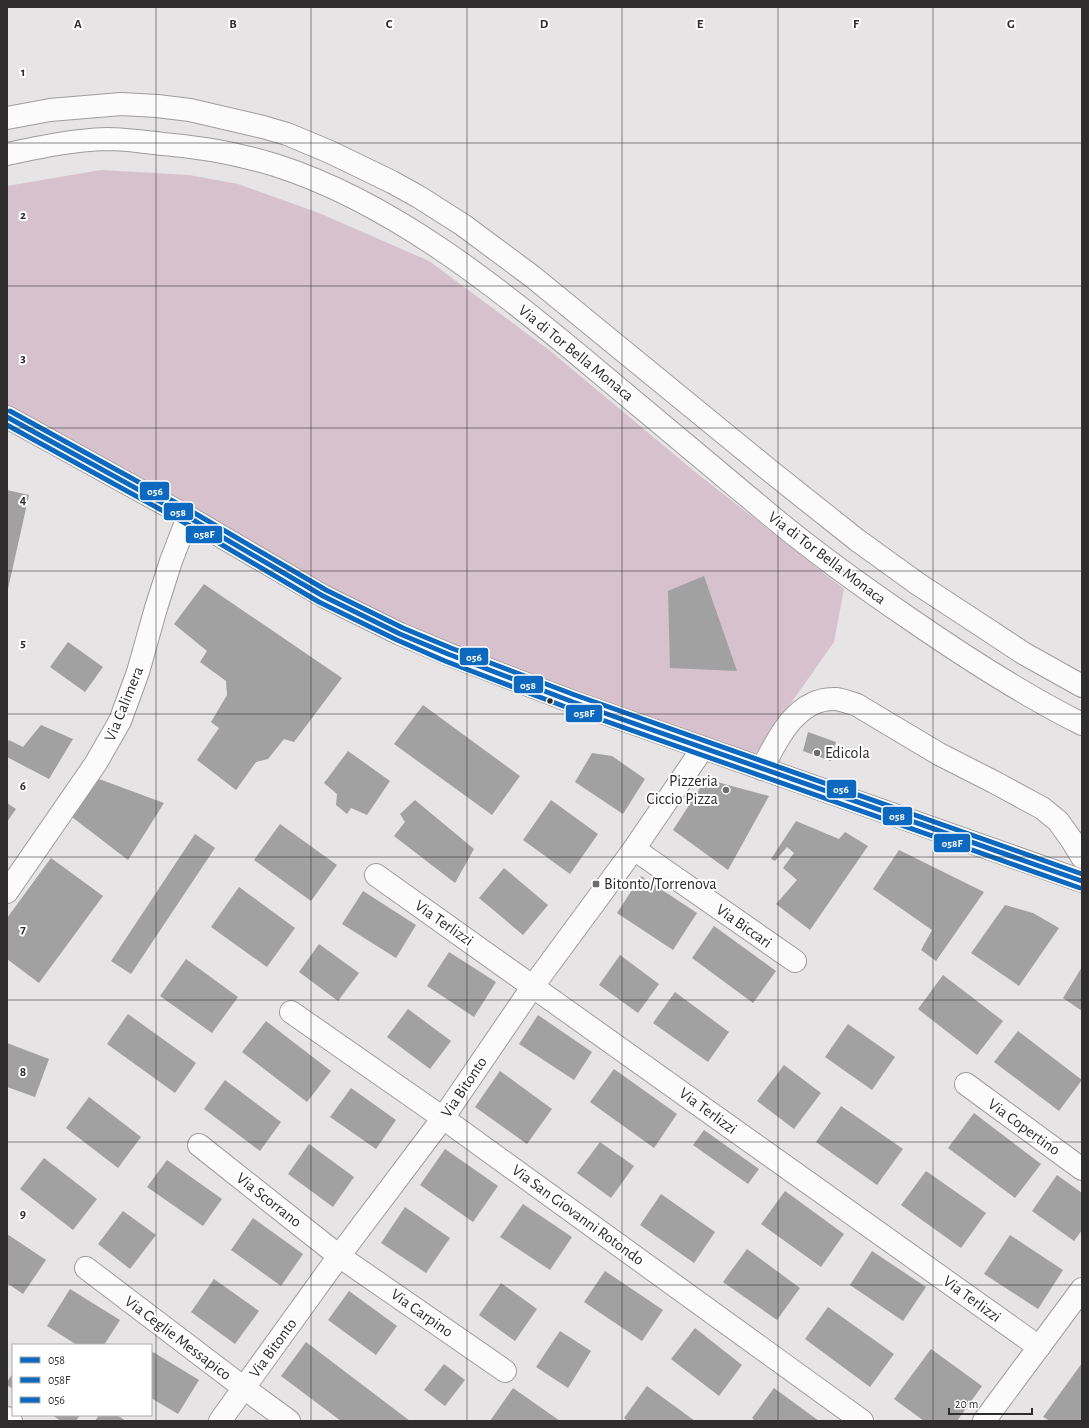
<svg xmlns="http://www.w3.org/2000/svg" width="1089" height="1428" viewBox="0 0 1089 1428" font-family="'Alegreya Sans',sans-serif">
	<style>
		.green { fill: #d7c1cc }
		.building { fill: #a1a1a1 }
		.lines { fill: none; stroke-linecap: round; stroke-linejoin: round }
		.minor-casing { stroke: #9e9c9d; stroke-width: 24 }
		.major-casing { stroke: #9e9c9d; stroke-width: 24 }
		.minor { stroke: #fbfbfb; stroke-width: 22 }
		.major { stroke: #fbfbfb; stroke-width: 22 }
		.bus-1-casing { stroke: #fff; stroke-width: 8 }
		.bus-2-casing { stroke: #fff; stroke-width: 8 }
		.bus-3-casing { stroke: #fff; stroke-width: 8 }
		.bus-1 { stroke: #0c69bf; stroke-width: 5 }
		.bus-2 { stroke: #0c69bf; stroke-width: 5 }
		.bus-3 { stroke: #0c69bf; stroke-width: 5 }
		.grid { fill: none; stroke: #2e2c2d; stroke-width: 1; stroke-opacity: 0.55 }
		.bus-dot { fill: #2e2c2d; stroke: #fff; stroke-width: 1.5 }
		.poi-dot { fill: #6e6c6d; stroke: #fff; stroke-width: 1.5 }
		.labels { text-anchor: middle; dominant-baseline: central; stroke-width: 4; stroke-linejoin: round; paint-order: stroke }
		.street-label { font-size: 16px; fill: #2e2c2d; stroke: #fff }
		.poi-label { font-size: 16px; fill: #2e2c2d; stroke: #fff; text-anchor: start }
		.grid-label { font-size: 13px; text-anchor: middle; font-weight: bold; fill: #2e2c2d; stroke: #fff; stroke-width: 4; stroke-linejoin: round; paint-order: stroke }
		.line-badge { stroke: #fff; stroke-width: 1.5 }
		.badge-label { font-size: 11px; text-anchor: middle; font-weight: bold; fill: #fff }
	</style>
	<rect width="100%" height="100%" fill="#e6e4e5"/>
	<!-- green -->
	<path class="green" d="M101,170l88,5 49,9 81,29 110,48 120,89 145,121 150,118 -10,53 -86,122 -273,-99 -468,-248v-231z"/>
	<!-- building -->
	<g class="building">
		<path d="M7,490l22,5 -21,94h-1z"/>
		<path d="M704,576l33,95 -67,-3 -2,-77z"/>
		<path d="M204,584l138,94 -48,64 -10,-3 -16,20 -12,3 -20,28 -39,-30 22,-32 -8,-6 16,-27 -1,-14 -26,-19 7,-11 -33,-27z"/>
		<path d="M68,642l35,25 -18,25 -35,-25z"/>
		<path d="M423,705l97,71 -28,39 -98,-71z"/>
		<path d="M41,725l32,14 -24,40 -42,-22v-14l2,-3 14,7z"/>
		<path d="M808,732l28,10 -5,19 -28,-10z"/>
		<path d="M348,751l42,30 -23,34 -16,-7 -4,6 -11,-9 1,-11 -13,-11z"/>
		<path d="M592,753l20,3 33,23 -22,35 -48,-32z"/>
		<path d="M99,779l65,24 -36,57 -56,-43z"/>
		<path d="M706,779l63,17 -41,74 -55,-40z"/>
		<path d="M415,800l59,49 -19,34 -61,-47 11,-14 -5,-8z"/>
		<path d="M551,800l47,34 -28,40 -47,-34z"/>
		<path d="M7,803l9,6 -9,13z"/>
		<path d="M796,821l43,18 6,-7 23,14 -58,84 -34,-26 21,-24 -14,-12 11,-15 -7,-6 -12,14 -4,-2z"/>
		<path d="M280,824l57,41 -26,36 -57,-41z"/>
		<path d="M195,834l20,14 -84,126 -20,-13z"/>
		<path d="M899,850l85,42 -48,69 -15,-11 11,-20 -59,-41z"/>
		<path d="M51,858l52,38 -64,87 -32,-24v-41z"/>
		<path d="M504,868l44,37 -25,30 -44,-37z"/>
		<path d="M641,876l56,37 -24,37 -56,-37z"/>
		<path d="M239,887l56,41 -28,39 -56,-40z"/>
		<path d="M363,891l53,34 -20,33 -54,-34z"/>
		<path d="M1005,905l28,8 26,15 -40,58 -48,-33z"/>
		<path d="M714,926l62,45 -23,32 -61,-45z"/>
		<path d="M319,944l40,29 -21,28 -39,-29z"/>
		<path d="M449,952l47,30 -22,35 -47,-31z"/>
		<path d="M620,955l39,29 -21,29 -39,-28z"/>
		<path d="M186,959l52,38 -26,36 -52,-37z"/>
		<path d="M1082,967v44l-19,-13z"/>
		<path d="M943,975l60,46 -26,34 -59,-46z"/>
		<path d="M675,992l54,40 -21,30 -55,-39z"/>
		<path d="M408,1009l43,32 -21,28 -43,-32z"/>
		<path d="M128,1014l68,49 -21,30 -68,-49z"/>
		<path d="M538,1015l54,37 -18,28 -55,-36z"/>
		<path d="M266,1021l65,50 -24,31 -65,-50z"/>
		<path d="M848,1024l47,33 -23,33 -47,-33z"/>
		<path d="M1018,1031l64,49 -23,31 -65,-49z"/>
		<path d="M7,1043l42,16 -14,38 -28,-10z"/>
		<path d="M784,1065l37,28 -27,36 -37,-28z"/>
		<path d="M614,1069l63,45 -23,34 -64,-46z"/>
		<path d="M500,1071l52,38 -25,35 -52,-37z"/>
		<path d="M225,1080l56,42 -21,29 -56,-42z"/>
		<path d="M351,1088l45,32 -20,29 -46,-32z"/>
		<path d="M89,1097l52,40 -23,31 -52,-40z"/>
		<path d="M841,1106l62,43 -26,36 -61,-43z"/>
		<path d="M974,1113l67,51 -26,34 -67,-50z"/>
		<path d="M704,1130l55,39 -11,15 -55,-39z"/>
		<path d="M600,1142l34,24 -23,32 -34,-25z"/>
		<path d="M309,1144l45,33 -21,30 -45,-33z"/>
		<path d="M445,1149l53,37 -25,36 -53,-37z"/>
		<path d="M44,1158l53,41 -24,31 -53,-41z"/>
		<path d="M167,1160l55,39 -19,27 -56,-39z"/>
		<path d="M926,1171l60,42 -25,35 -60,-43z"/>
		<path d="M1057,1175l25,18v37l-8,11 -42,-30z"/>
		<path d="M785,1191l59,43 -23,33 -60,-43z"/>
		<path d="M661,1194l54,38 -21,31 -54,-38z"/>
		<path d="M523,1204l49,33 -22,33 -50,-33z"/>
		<path d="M405,1207l45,31 -24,35 -45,-30z"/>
		<path d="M123,1211l33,24 -26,34 -32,-25z"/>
		<path d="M253,1218l50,36 -22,32 -50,-36z"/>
		<path d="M7,1234l39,26 -23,34 -16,-11z"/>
		<path d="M1010,1235l53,35 -25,39 -54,-35z"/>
		<path d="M747,1249l53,39 -23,32 -54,-38z"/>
		<path d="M872,1251l54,36 -23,34 -53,-36z"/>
		<path d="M605,1271l58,39 -21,31 -58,-39z"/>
		<path d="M214,1279l45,32 -24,33 -44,-32z"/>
		<path d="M501,1283l36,26 -22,32 -36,-26z"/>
		<path d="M70,1289l50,31 -16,25h-27l-30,-19z"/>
		<path d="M349,1291l48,35 -21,29 -48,-35z"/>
		<path d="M828,1307l66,47 -24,33 -65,-48z"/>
		<path d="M695,1328l47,37 -23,31 -48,-37z"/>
		<path d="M560,1331l31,20 -23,37 -32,-21z"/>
		<path d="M306,1342l104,79h-69l-60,-45z"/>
		<path d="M931,1349l51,37 -25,35h-33l-30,-22z"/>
		<path d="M153,1352l46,28 -21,34 -27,-16v-44z"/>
		<path d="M1082,1363v58h-32l-7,-4z"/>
		<path d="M444,1364l21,16 -20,26 -21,-16z"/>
		<path d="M13,1373v16l-6,-4v-3z"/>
		<path d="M647,1386l48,35h-67l-4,-3z"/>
		<path d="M513,1388l47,33h-70z"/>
		<path d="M774,1388l45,33h-64l-3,-3z"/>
		<path d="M52,1415h28l-4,6h-15z"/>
		<path d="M99,1415h18l9,6h-31z"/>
	</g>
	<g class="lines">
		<!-- minor casing -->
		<g class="minor-casing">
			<g id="minor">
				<path d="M7,417l181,100 135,79 77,38 48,20 125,48 509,179"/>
				<path d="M762,769c15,-30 35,-72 74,-70 7,1 15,4 21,6l82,49 55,28 48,26 16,13 13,18 11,18"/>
				<path d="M634,849l161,112"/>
				<path d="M376,875l663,472"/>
				<path d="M7,892l89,-129 24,-42 18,-49 18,-64 15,-47 17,-44"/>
				<path d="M291,1012l152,106 419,303"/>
				<path d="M966,1084l116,85"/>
				<path d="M199,1145l140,111 166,115"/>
				<path d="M86,1268l158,120 45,33"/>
				<path d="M7,1418l4,3"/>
				<path d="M220,1421l119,-165 104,-138 90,-132 101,-137 69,-101"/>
				<path d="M984,1421l98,-132"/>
			</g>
		</g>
		<!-- major casing -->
		<g class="major-casing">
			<g id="major">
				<path d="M7,118l43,-8 71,-6 36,2 33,4 73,17 24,7 43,18 62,30 27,15 44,28 70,52 236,193 88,70 61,44 55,36 50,33 59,33"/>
				<path d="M7,154c33,-7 66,-14 100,-15 19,0 38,3 56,5 38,3 76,10 112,21 117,37 225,124 318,202 55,46 110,92 165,138 48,41 99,78 152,114 55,38 112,75 172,105"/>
			</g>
		</g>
		<!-- minor -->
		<use href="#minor" class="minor"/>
		<!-- major -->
		<use href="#major" class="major"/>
		<!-- bus-1 casing -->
		<g class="bus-1-casing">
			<path id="bus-1" d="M7,417l181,100 135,79 77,38 48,20 125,48 509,179"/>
		</g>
		<!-- bus-2 casing -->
		<g class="bus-2-casing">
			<path id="bus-2" d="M7,425l178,98 134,79 78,38 48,21 126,48 509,179"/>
		</g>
		<!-- bus-3 casing -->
		<g class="bus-3-casing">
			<path id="bus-3" d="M10,411l181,100 135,79 77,38 48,20 124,47 507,179"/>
		</g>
		<!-- bus-1 -->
		<use href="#bus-1" class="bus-1"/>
		<!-- bus-2 -->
		<use href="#bus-2" class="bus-2"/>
		<!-- bus-3 -->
		<use href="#bus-3" class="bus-3"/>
	</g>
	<!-- grid -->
	<path class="grid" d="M156,7v1414M311,7v1414M467,7v1414M622,7v1414M778,7v1414M933,7v1414M7,143h1075M7,286h1075M7,428h1075M7,571h1075M7,714h1075M7,857h1075M7,1000h1075M7,1142h1075M7,1285h1075"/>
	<!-- markers -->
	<circle class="bus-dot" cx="550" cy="701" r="3.5"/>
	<g class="poi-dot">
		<circle cx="817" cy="753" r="4"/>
		<circle cx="726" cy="790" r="4"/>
		<rect x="592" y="880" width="8" height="8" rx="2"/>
	</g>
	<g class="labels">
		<!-- street labels -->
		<g class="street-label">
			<text transform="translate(576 353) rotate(39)">Via di Tor Bella Monaca</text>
			<text transform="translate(827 558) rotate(37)">Via di Tor Bella Monaca</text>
			<text transform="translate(124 704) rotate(-68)">Via Calimera</text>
			<text transform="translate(444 923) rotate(35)">Via Terlizzi</text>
			<text transform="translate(744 926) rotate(35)">Via Biccari</text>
			<text transform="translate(464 1087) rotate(-56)">Via Bitonto</text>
			<text transform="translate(708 1111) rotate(36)">Via Terlizzi</text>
			<text transform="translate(1024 1127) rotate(36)">Via Copertino</text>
			<text transform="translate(269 1200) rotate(38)">Via Scorrano</text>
			<text transform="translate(578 1215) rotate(36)">Via San Giovanni Rotondo</text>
			<text transform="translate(972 1299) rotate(36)">Via Terlizzi</text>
			<text transform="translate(422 1313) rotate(35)">Via Carpino</text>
			<text transform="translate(178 1338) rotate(37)">Via Ceglie Messapico</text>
			<text transform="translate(273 1348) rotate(-54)">Via Bitonto</text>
		</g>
		<!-- poi labels -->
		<g class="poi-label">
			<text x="825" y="753">Edicola</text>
			<text x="718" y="781" text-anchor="end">Pizzeria<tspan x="718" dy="18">Ciccio Pizza</tspan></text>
			<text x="604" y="884">Bitonto/Torrenova</text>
		</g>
	</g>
	<g class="grid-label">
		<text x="78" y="28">A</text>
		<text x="233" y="28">B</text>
		<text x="389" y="28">C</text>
		<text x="544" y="28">D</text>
		<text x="700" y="28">E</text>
		<text x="856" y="28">F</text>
		<text x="1011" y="28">G</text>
		<text x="23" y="76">1</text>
		<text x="23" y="219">2</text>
		<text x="23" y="362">3</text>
		<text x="23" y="504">4</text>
		<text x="23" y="647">5</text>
		<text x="23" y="790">6</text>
		<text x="23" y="933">7</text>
		<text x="23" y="1076">8</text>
		<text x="23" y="1218">9</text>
	</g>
	<g class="line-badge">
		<rect x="139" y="481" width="31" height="20" rx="4" fill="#0c69bf"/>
		<rect x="163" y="502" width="31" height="19" rx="4" fill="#0c69bf"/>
		<rect x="185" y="525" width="38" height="19" rx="4" fill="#0c69bf"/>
		<rect x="459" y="647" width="30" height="19" rx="4" fill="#0c69bf"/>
		<rect x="513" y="675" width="31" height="19" rx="4" fill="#0c69bf"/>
		<rect x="565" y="704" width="38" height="19" rx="4" fill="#0c69bf"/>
		<rect x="826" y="779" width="31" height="20" rx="4" fill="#0c69bf"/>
		<rect x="882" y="806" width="31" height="20" rx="4" fill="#0c69bf"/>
		<rect x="933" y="833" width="38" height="20" rx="4" fill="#0c69bf"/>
	</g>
	<g class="badge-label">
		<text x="155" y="495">056</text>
		<text x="178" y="516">058</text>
		<text x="204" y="538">058F</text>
		<text x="474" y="661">056</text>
		<text x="528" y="689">058</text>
		<text x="584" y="717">058F</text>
		<text x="841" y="793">056</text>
		<text x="897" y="820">058</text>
		<text x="952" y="847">058F</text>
	</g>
	<!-- border -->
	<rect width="1089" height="1428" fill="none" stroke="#2e2c2d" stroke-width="16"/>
	<!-- legend -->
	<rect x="12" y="1344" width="140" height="72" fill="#ffffff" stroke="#ababab"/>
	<rect x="20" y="1357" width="20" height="6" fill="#0c69bf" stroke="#ababab"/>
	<text x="48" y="1364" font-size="12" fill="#2e2c2d">058</text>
	<rect x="20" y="1377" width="20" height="6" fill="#0c69bf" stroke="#ababab"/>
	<text x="48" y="1384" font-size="12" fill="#2e2c2d">058F</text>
	<rect x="20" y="1397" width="20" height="6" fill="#0c69bf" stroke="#ababab"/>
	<text x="48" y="1404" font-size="12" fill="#2e2c2d">056</text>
	<!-- scale -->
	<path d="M949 1408v6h83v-6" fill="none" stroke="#2e2c2d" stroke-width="2"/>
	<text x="955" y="1408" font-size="12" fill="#2e2c2d" stroke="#ffffff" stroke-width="3" paint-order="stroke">20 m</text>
</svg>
